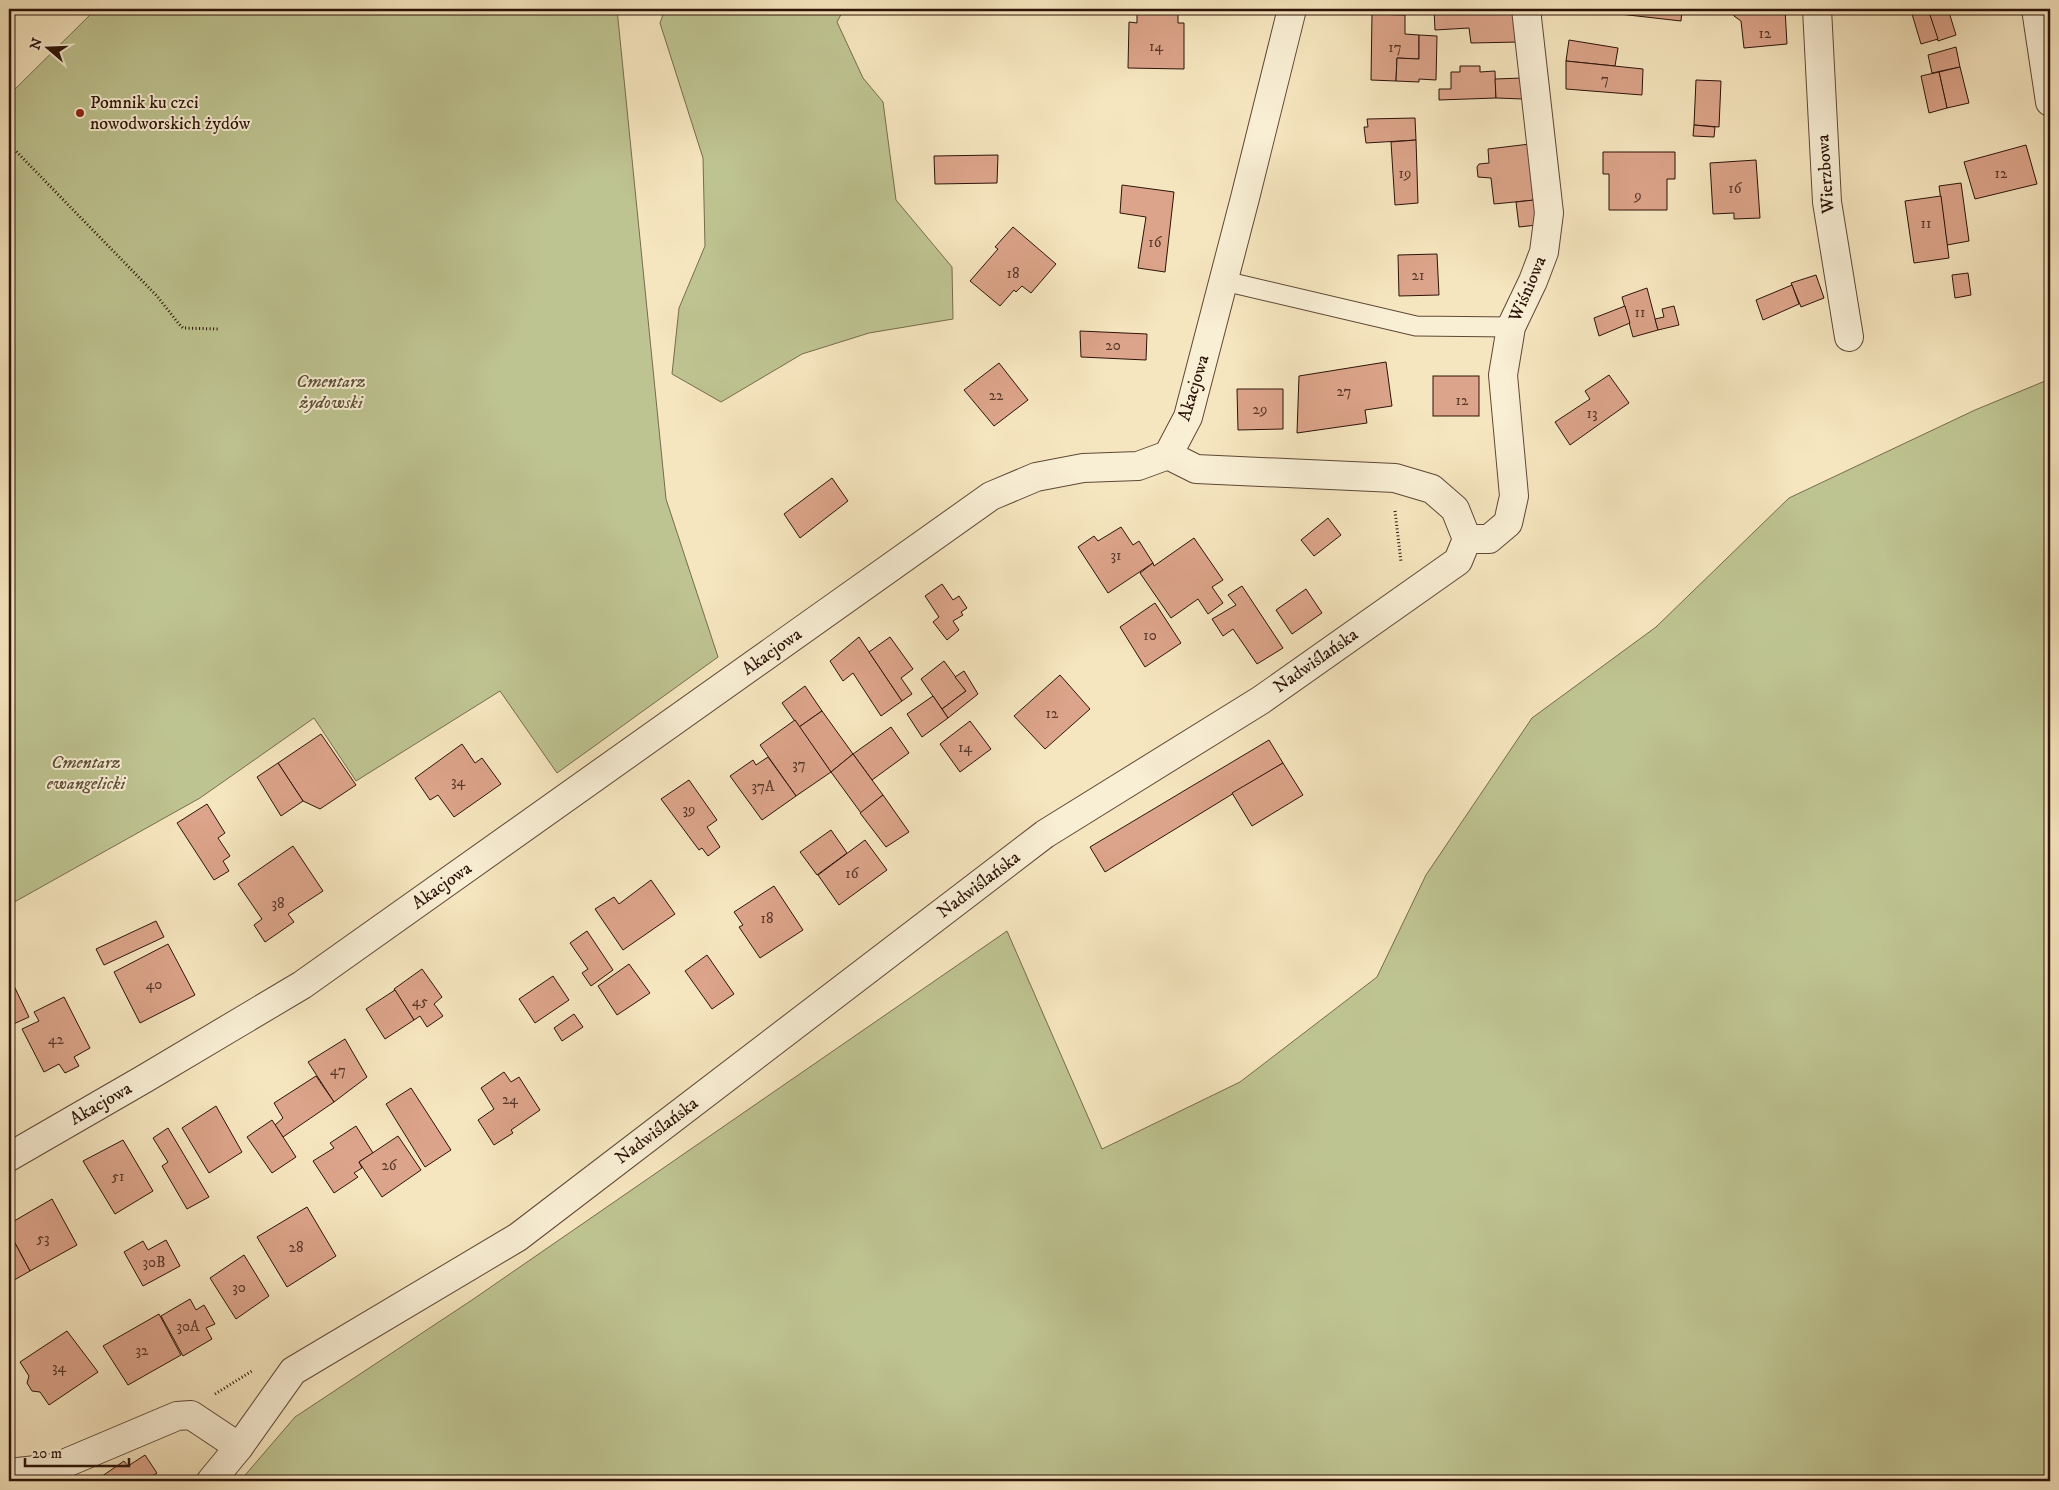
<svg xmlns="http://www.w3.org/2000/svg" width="2059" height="1490" viewBox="0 0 2059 1490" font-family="'IM FELL DW Pica',serif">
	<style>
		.green { fill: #bec491; stroke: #766c4d }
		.building { fill: #dca48a; stroke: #2d1309 }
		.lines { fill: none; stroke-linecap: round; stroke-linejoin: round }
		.service-casing { stroke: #5f4836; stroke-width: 21 }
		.minor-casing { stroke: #5f4836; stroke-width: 30 }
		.path { stroke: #2d1309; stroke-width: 3; stroke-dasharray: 1 2.5; stroke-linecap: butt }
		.service { stroke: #f9efd5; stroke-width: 19 }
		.minor { stroke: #f9efd5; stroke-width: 28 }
		.poi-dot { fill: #8f2418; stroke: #f9efd5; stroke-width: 2 }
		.labels { text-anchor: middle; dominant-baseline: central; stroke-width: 4; stroke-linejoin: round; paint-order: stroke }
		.number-label { font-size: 15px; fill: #593729 }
		.poi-label { font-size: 18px; fill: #2d1309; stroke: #f9efd5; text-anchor: start }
		.street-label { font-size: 18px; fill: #2d1309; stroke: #f9efd5 }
		.park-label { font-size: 18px; font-style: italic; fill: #605139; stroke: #f9efd5 }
	</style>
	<rect width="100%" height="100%" fill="#f6e6bf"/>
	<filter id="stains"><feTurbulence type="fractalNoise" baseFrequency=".004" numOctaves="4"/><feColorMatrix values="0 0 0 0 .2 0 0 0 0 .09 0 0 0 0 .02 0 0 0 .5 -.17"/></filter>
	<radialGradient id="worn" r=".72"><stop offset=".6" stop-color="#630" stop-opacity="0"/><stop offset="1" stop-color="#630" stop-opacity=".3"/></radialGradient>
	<!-- green -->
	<g class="green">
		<path d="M96,9h521l49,490 52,158 -161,116 -57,-82 -144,90 -42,-63 -114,80 -191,107v-810z"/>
		<path d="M665,9h179l-7,13 26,56 20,24 13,98 56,67 1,52 -84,14 -67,21 -81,48 -49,-28 7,-66 26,-62 -2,-88 -43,-135z"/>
		<path d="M2050,379v1102h-1810l55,-64 177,-117 535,-369 95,218 138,-67 137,-105 49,-102 106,-157 124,-91 133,-129 186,-88z"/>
	</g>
	<!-- building -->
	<g class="building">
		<path d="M1137,9h41v14h6v46l-56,-1 1,-46 8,1z"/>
		<path d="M1434,9h82l2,33 -47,1 -2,-15 -34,2z"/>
		<path d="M1602,9h80l-1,12 -79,-9z"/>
		<path d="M1734,9h51l2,35 -43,4 -3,-27 -7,-5z"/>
		<path d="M1928,9h20l8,26 -18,6z"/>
		<path d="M1928,9l10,30 -17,5 -9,-30z"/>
		<path d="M1372,14l33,1v19l14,1v24l-22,-1 -1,23 -25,-1z"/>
		<path d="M1419,35l18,1 -1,44 -17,-1v3l-23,-1 1,-23 22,1z"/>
		<path d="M1569,40l49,8 -3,18 -49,-5z"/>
		<path d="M1956,47l4,20 -28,6 -4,-18z"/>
		<path d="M1566,61l77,8 -1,26 -76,-6z"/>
		<path d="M1460,66h20v6l15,-1 1,27 -57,2v-11h12v-17h9z"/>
		<path d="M1960,67l9,36 -22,5 -8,-36z"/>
		<path d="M1939,72l8,36 -18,5 -8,-37z"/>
		<path d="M1522,78l1,21 -27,-1 -1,-19z"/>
		<path d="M1696,80l25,1 -2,46 -25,-2z"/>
		<path d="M1415,118l1,22 -50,3 -2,-16h4l-1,-8z"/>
		<path d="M1694,125l21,2 -1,10 -21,-1z"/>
		<path d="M1416,140l2,63 -23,2 -4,-63z"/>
		<path d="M1530,144l5,56 -41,4 -3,-26 -13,-1 -1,-10 2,-3 10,-1 -1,-14z"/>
		<path d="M2026,145l11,39 -62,15 -11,-37z"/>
		<path d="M1603,152h72v27h-8v31h-58v-36h-6z"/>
		<path d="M998,155l-1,28 -62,1 -1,-28z"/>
		<path d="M1756,160l4,58 -26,1v-6l-21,1 -3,-51z"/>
		<path d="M1961,183l8,58 -22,4 -8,-59z"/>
		<path d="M1122,185l52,7 -9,80 -27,-4 8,-51 -26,-4z"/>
		<path d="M1941,196l8,62 -35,5 -9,-62z"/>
		<path d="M1534,200l3,25 -18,2 -3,-25z"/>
		<path d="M1013,227l43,37 -25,29 -9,-7 -6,6 -2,-2 -14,16 -30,-25 28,-32 -3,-2z"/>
		<path d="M1437,254l2,41 -40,1 -1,-41z"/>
		<path d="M1968,273l3,22 -16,3 -3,-23z"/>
		<path d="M1816,275l8,23 -23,9 -10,-24z"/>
		<path d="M1792,285l7,19 -36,16 -7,-20z"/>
		<path d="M1647,288l11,42 -25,7 -11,-40z"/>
		<path d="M1625,306l5,17 -31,13 -5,-18z"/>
		<path d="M1674,306l5,19 -21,5 -3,-11 9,-2 -2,-8z"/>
		<path d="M1080,331l67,3 -1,26 -65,-3z"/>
		<path d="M1386,362l6,44 -27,4 2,13 -70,10 2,-57z"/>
		<path d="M999,363l29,37 -34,26 -30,-36z"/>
		<path d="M1609,375l20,28 -59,42 -15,-23 35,-23 -5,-8z"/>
		<rect x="1433" y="376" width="46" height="40"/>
		<path d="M1237,389h46v40l-45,1z"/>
		<path d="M832,478l16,23 -48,37 -16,-24z"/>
		<path d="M1328,518l13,17 -27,21 -13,-16z"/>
		<path d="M1121,527l12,18 6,-4 14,22 -45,30 -30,-46 16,-11 4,5z"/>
		<path d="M1194,538l29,42 -11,7 11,16 -15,11 -10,-15 -27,19 -31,-45 13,-10 1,3z"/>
		<path d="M942,584l11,16 6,-4 8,12 -6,4 2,3 -10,6 6,9 -12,10 -14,-18 6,-5 -14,-21z"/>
		<path d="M1242,586l41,62 -26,16 -24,-35 -10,7 -11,-17 24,-14 -8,-10z"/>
		<path d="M1306,589l16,24 -30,21 -16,-24z"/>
		<path d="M1155,603l26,40 -36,24 -25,-40z"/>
		<path d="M859,637l43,64 -21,15 -28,-43 -10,8 -13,-20z"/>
		<path d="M890,637l23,32 -12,9 11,16 -10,7 -33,-49z"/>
		<path d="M944,661l22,30 -24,18 -21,-30z"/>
		<path d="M964,671l14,23 -30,24 -6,-9 24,-18 -11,-14z"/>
		<path d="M1060,675l30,34 -45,40 -31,-33z"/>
		<path d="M805,686l17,25 -23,16 -17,-24z"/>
		<path d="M933,696l15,22 -26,19 -15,-23z"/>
		<path d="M822,711l31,43 -22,18 -32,-45z"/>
		<path d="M795,720l36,52 -35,24 -36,-51z"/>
		<path d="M970,721l21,28 -31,23 -20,-28z"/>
		<path d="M891,727l18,26 -37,27 -19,-26z"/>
		<path d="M321,734l35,51 -36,24 -17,-8 -25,-38z"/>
		<path d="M1269,740l14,23 -178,109 -15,-25z"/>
		<path d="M462,744l13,19 7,-5 19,26 -47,33 -16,-22 -8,5 -15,-22z"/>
		<path d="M853,754l30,41 -22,18 -30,-41z"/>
		<path d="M768,757l28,39 -34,24 -32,-44 23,-16 3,5z"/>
		<path d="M278,763l25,38 -22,15 -24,-39z"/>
		<path d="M1283,763l20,32 -51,31 -20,-33z"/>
		<path d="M689,780l28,40 -10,7 13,20 -12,9 -6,-8 -3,2 -38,-51z"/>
		<path d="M883,795l26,37 -23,15 -26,-34z"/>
		<path d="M207,804l18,29 -7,5 12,18 -7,5 6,10 -15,9 -37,-57z"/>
		<path d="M831,830l16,23 -30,22 -17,-23z"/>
		<path d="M865,840l22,30 -48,35 -21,-30z"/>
		<path d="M293,846l30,45 -35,23 6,8 -29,20 -11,-17 8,-6 -24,-35z"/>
		<path d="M651,880l24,34 -52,36 -28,-41 19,-12 5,7z"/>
		<path d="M774,886l29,44 -43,28 -21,-31 4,-2 -9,-13z"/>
		<path d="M156,921l8,16 -60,28 -8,-16z"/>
		<path d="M587,931l26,39 -22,16 -9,-13 6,-4 -18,-26z"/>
		<path d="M168,944l27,51 -55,28 -26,-51z"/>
		<path d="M707,955l27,39 -22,15 -27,-38z"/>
		<path d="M629,964l21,29 -33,22 -19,-29z"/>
		<path d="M422,969l20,28 -8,7 9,12 -16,11 -7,-11 -6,4 -20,-31z"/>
		<path d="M553,976l16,24 -34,23 -16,-24z"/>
		<path d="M14,986l15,31 -20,9v-38z"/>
		<path d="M395,990l19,30 -29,19 -19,-30z"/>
		<path d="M64,997l26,51 -16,9 5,9 -14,7 -6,-9 -15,8 -22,-43 17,-8 -5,-9z"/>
		<path d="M574,1014l9,13 -21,14 -8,-13z"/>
		<path d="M345,1039l22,38 -33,25 -26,-40z"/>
		<path d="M504,1072l7,10 8,-5 21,33 -29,20 2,3 -19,12 -16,-25 16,-11 -13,-21z"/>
		<path d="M316,1076l18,26 -51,35 -8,-12 8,-7 -9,-15z"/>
		<path d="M411,1088l40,62 -26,17 -39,-63z"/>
		<path d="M216,1106l26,46 -33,21 -27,-45z"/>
		<path d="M272,1120l24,37 -24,16 -25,-36z"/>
		<path d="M356,1126l17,27 -14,9 3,6 -8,5 4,4 -24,16 -21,-32 21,-13 -4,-5z"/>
		<path d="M168,1128l41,69 -22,12 -25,-43 6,-4 -15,-24z"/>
		<path d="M398,1136l23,34 -39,27 -23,-35z"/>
		<path d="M123,1140l30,51 -38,23 -32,-53z"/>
		<path d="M52,1199l25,46 -47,26 -21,-39v-8z"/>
		<path d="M307,1207l29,49 -49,31 -30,-50z"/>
		<path d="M9,1232l21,39 -21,12z"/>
		<path d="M166,1240l14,26 -37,20 -19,-34 19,-11 5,9z"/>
		<path d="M244,1255l25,41 -33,23 -26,-41z"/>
		<path d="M190,1299l6,11 8,-5 11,19 -9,4 6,11 -29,17 -22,-40z"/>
		<path d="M159,1314l22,41 -53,30 -25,-39z"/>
		<path d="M67,1331l31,41 -49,33 -9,-13 -8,-1 -5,-8 2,-7 -9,-14z"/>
		<path d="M145,1455l12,18 -13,8h-49l29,-20 4,5z"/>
	</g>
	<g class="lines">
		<!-- service casing -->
		<g class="service-casing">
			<path id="service" d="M1224,281l192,45 95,1"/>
		</g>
		<!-- minor casing -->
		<g class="minor-casing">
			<g id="minor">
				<path d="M1817,9l10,193 22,135"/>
				<path d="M2036,9l14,93"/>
				<path d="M1467,539h22l19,-16 6,-27 -11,-121 8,-48 22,-46 11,-29 5,-39 -23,-204"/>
				<path d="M9,1157l135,-78 158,-94 689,-489 45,-19 47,-9 55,-2 30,-11 20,-38 57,-219 47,-189"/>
				<path d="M9,1473l45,-5 123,-52 14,-1 48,32"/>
				<path d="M211,1481l28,-34 54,-76 225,-134 527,-403 216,-134 197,-139 9,-22 -12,-30 -23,-20 -37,-11 -199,-9 -28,-14"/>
			</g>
		</g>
		<!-- path -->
		<g class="path">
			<path d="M9,144l148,152 22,28 4,4 35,1"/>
			<path d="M1395,511l6,51"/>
			<path d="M215,1394l37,-23"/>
		</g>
		<!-- service -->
		<use href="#service" class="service"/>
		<!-- minor -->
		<use href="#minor" class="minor"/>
	</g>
	<!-- markers -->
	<circle class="poi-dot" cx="80" cy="113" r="5"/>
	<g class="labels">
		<!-- number labels -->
		<g class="number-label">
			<text x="1765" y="33">12</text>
			<text x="1156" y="46">14</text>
			<text x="1395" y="47">17</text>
			<text x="1605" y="79">7</text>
			<text x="1405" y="173">19</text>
			<text x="2001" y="173">12</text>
			<text x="1735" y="188">16</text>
			<text x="1638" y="195">9</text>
			<text x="1926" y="223">11</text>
			<text x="1155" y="242">16</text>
			<text x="1013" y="273">18</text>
			<text x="1418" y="275">21</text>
			<text x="1640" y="312">11</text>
			<text x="1113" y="345">20</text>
			<text x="1344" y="391">27</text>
			<text x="996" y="395">22</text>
			<text x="1462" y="400">12</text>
			<text x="1260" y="409">29</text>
			<text x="1592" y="413">13</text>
			<text x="1116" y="555">31</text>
			<text x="1150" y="635">10</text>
			<text x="1052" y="713">12</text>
			<text x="965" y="747">14</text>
			<text x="799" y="764">37</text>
			<text x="458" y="781">34</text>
			<text x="763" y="786">37A</text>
			<text x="689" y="809">39</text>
			<text x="852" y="873">16</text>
			<text x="278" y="903">38</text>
			<text x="767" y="918">18</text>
			<text x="154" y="984">40</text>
			<text x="420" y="1001">45</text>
			<text x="56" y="1039">42</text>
			<text x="338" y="1070">47</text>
			<text x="510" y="1099">24</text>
			<text x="389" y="1165">26</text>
			<text x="118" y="1176">51</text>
			<text x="43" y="1238">53</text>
			<text x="296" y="1247">28</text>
			<text x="154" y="1262">30B</text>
			<text x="239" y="1287">30</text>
			<text x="188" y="1326">30A</text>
			<text x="142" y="1350">32</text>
			<text x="59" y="1367">34</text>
		</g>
		<!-- poi labels -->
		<g class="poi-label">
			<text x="90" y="103">Pomnik ku czci<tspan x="90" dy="21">nowodworskich żydów</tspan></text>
		</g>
		<!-- street labels -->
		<g class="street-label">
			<text transform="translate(1826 174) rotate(-94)">Wierzbowa</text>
			<text transform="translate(1528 289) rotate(-67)">Wiśniowa</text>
			<text transform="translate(1194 388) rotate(-73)">Akacjowa</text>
			<text transform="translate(772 652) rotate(-35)">Akacjowa</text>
			<text transform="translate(1316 661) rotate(-35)">Nadwiślańska</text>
			<text transform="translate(979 885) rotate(-37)">Nadwiślańska</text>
			<text transform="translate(442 886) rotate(-35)">Akacjowa</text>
			<text transform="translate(101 1104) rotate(-30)">Akacjowa</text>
			<text transform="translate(657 1131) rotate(-37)">Nadwiślańska</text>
		</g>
		<!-- park labels -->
		<g class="park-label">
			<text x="331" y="382">Cmentarz<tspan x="331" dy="21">żydowski</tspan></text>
			<text x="86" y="763">Cmentarz<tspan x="86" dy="21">ewangelicki</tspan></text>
		</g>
	</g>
	<!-- margin -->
	<rect width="2059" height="1490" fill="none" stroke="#f6e6bf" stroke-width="30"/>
	<rect x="10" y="10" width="2039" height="1470" fill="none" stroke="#2d1309" stroke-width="2.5"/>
	<rect x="15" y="15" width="2029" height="1460" fill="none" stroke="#2d1309"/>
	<!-- north arrow -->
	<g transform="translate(48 48) rotate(289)" stroke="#f9efd5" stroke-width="4" paint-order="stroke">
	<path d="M0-4L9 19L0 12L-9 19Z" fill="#2d1309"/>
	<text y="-8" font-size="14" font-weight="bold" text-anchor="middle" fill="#2d1309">N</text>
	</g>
	<!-- scale -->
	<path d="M25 1458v8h104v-8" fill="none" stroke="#2d1309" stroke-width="2.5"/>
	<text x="32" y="1458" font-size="15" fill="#2d1309" stroke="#f9efd5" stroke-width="4" paint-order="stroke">20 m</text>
	<rect width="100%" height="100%" filter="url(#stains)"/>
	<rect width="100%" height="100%" fill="url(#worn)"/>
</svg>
